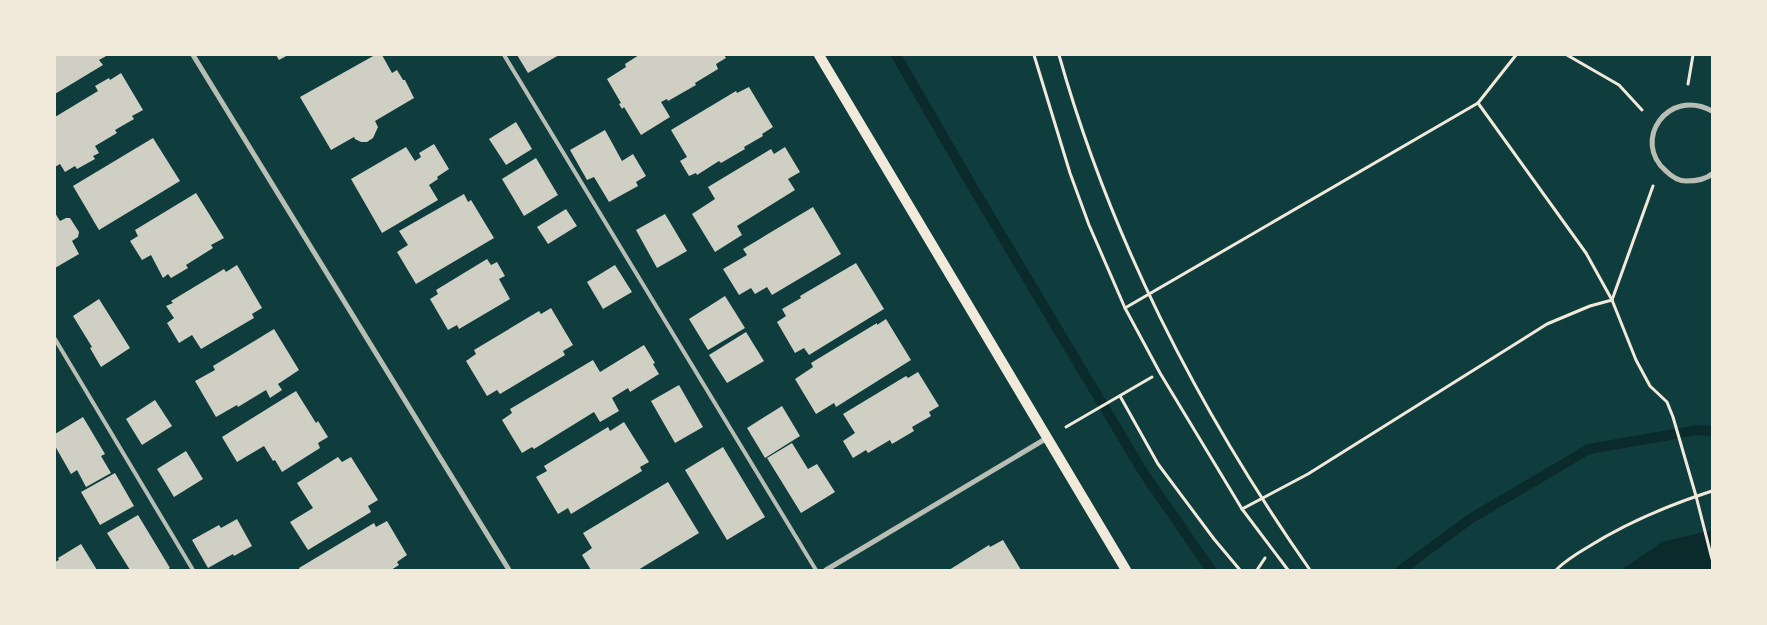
<svg xmlns="http://www.w3.org/2000/svg" width="1767" height="625" viewBox="0 0 1767 625" font-family="'Titillium Web',sans-serif">
	<style>
		.water { fill: #0a2a2b }
		.lines { fill: none; stroke-linecap: round; stroke-linejoin: round }
		.stream { stroke: #0a2a2b; stroke-width: 10 }
		.building { fill: #cfcfc3 }
		.path { stroke: #f1e9da; stroke-width: 3 }
		.service { stroke: #b8beb3; stroke-width: 4 }
		.minor { stroke: #b8beb3; stroke-width: 5 }
		.secondary { stroke: #f1e9da; stroke-width: 10 }
	</style>
	<rect width="100%" height="100%" fill="#0f3d3e"/>
	<!-- water -->
	<path class="water" d="M1712,530v40h-91l41,-28z"/>
	<g class="lines">
		<!-- stream -->
		<g class="stream">
			<path d="M896,55l76,131 171,286 68,98"/>
			<path d="M1401,570l69,-51 119,-70 109,-19 14,1"/>
		</g>
	</g>
	<!-- building -->
	<g class="building">
		<path d="M55,55h53l-9,5 4,5 -48,29z"/>
		<path d="M276,55h12l-9,5z"/>
		<path d="M375,55h7l10,18 5,-3 6,10h2l9,18 -39,23 3,6 -5,11 -6,4h-6l-6,-3 -1,-2 -23,13 -31,-53z"/>
		<path d="M517,55h42l-31,18z"/>
		<path d="M639,55h85l2,3 -10,6 2,5 -23,14 1,2 -28,16 -1,-2 -6,3 9,15 -29,18 -17,-28 -2,2 -3,-5 2,-1 -14,-24 19,-12 -1,-3z"/>
		<path d="M121,73l22,37 -11,6 2,3 -19,11 2,3 -22,13 4,7 -6,3 2,3 -18,10 -2,-3 -10,6 -5,-8 -5,3v-50l43,-26 -3,-5 14,-8 1,2z"/>
		<path d="M749,87l24,40 -11,7 1,2 -19,11 1,2 -24,14 -2,-2 -22,14 -1,-2 -7,3 -9,-15 7,-4 -16,-27 65,-39 1,2z"/>
		<path d="M516,122l16,27 -26,16 -17,-26z"/>
		<path d="M605,130l17,31 11,-7 13,22 -10,6 2,4 -29,16 -15,-25 -7,3 -17,-30z"/>
		<path d="M153,138l27,43 -81,49 -26,-44z"/>
		<path d="M434,144l15,25 -12,8 1,2 -9,6 9,15 -56,33 -31,-54 55,-32 9,14 6,-4 -2,-4z"/>
		<path d="M785,147l15,25 -12,7 7,11 -58,36 5,9 -27,17 -23,-38 23,-15 -7,-12 63,-38 3,5z"/>
		<path d="M536,158l22,37 -34,21 -22,-37z"/>
		<path d="M196,193l28,45 -13,7 2,3 -27,17 2,3 -17,10 -3,-4 -5,4 -12,-23 -9,5 -12,-19 8,-5 -3,-6z"/>
		<path d="M464,194l4,8 3,-2 23,38 -78,46 -19,-32 11,-7 -9,-14z"/>
		<path d="M813,207l28,47 -69,41 -5,-8 -12,7 -4,-6 -12,7 -16,-26 24,-14 -4,-6z"/>
		<path d="M566,209l11,17 -29,18 -11,-17z"/>
		<path d="M55,213l5,8 6,-3h4l9,14 -1,5 -6,4 7,13 -24,14z"/>
		<path d="M665,214l22,37 -30,17 -21,-38z"/>
		<path d="M487,259l4,6 6,-3 8,14 -6,3 11,20 -51,30 -2,-4 -9,5 -18,-31 8,-5 -2,-4z"/>
		<path d="M856,263l28,46 -75,46 -5,-7 -9,5 -18,-31 9,-6 -4,-7 19,-11 -1,-2z"/>
		<path d="M237,265l25,43 -10,6 2,4 -53,31 -9,-14 -13,8 -12,-20 7,-5 -8,-12 7,-3 -2,-2 53,-32 2,3z"/>
		<path d="M615,265l17,27 -29,17 -16,-27z"/>
		<path d="M725,296l20,32 -37,22 -19,-31z"/>
		<path d="M99,299l31,49 -29,19 -11,-19 2,-1 -19,-31z"/>
		<path d="M551,308l22,37 -10,6 2,4 -65,39 -3,-4 -10,6 -21,-35 10,-7 -2,-4 65,-39 2,3z"/>
		<path d="M886,319l25,41 -75,47 -2,-4 -18,11 -21,-35 18,-12 -2,-4 66,-40v2z"/>
		<path d="M274,329l25,41 -21,14 4,6 -12,8 -4,-8 -28,17 -1,-2 -21,12 -21,-36 20,-11 -2,-4z"/>
		<path d="M746,332l18,29 -37,22 -18,-28z"/>
		<path d="M644,345l11,18 -2,1 6,10 -29,18 -2,-4 -16,10 7,13 -19,11 -6,-10 -60,37 -2,-2 -10,6 -20,-33 10,-7 -2,-4 83,-49 7,12z"/>
		<path d="M918,372l21,34 -10,6 2,4 -19,11 2,4 -22,13 -2,-4 -22,13 -2,-3 -13,8 -10,-17 12,-8 -12,-19 63,-38 2,2z"/>
		<path d="M679,385l24,42 -28,16 -24,-42z"/>
		<path d="M296,391l20,32 2,-2 10,16 -10,6 2,5 -38,24 -7,-12 -2,1 -9,-15 -27,16 -15,-25z"/>
		<path d="M155,400l17,26 -30,19 -16,-26z"/>
		<path d="M782,406l18,30 -35,22 -18,-30z"/>
		<path d="M83,417l22,37 -4,2 10,17 -25,14 -9,-17 -6,4 -16,-28v-12z"/>
		<path d="M624,422l25,40 -9,5 2,4 -71,43 -3,-6 -10,6 -22,-37 11,-6 -3,-5 64,-39 2,4z"/>
		<path d="M792,443l16,26 9,-5 18,28 -34,21 -34,-55z"/>
		<path d="M723,447l42,70 -38,23 -42,-70z"/>
		<path d="M186,451l17,28 -29,18 -17,-28z"/>
		<path d="M338,457l4,5 9,-5 27,43 -10,6 3,6 -63,38 -18,-28 23,-14 -16,-25z"/>
		<path d="M115,473l19,33 -34,19 -19,-33z"/>
		<path d="M668,482l31,51 -61,37h-47l-9,-15 10,-7 -9,-15z"/>
		<path d="M138,515l32,53 -3,2h-37l-23,-37z"/>
		<path d="M237,519l15,27 -18,10 -1,-2 -25,14 -16,-28 27,-15 2,3z"/>
		<path d="M387,521l20,34 -10,7 2,3 -8,5h-91l-1,-2 75,-45 2,4z"/>
		<path d="M1003,540l18,30h-72l40,-25 1,2z"/>
		<path d="M81,544l16,26h-42v-8l4,-2 -1,-2z"/>
	</g>
	<g class="lines">
		<!-- path -->
		<g class="path">
			<path d="M1034,55l36,118 19,52 36,83 35,65 82,136 46,61"/>
			<path d="M1059,55c52,184 142,359 251,515"/>
			<path d="M1567,55l52,30 23,25"/>
			<path d="M1688,84l5,-29"/>
			<path d="M1653,186l-41,114 24,60 14,26 17,16 6,15 23,79 16,63"/>
			<path d="M1125,308l353,-205"/>
			<path d="M1120,396l38,68 56,75 26,31"/>
			<path d="M1066,427l86,-50"/>
			<path d="M1242,509l66,-35 239,-150 43,-18 22,-6 -26,-47 -108,-150 38,-48"/>
			<path d="M1257,570l8,-12"/>
			<path d="M1556,570c9,-9 20,-16 32,-23 38,-24 81,-42 124,-56"/>
		</g>
		<!-- service -->
		<g class="service">
			<path d="M504,55l312,515"/>
			<path d="M55,339l138,231"/>
		</g>
		<!-- minor -->
		<g class="minor">
			<path d="M193,55l316,515"/>
			<path d="M1712,111c-44,-24 -81,30 -46,60 5,5 13,10 20,10 9,0 19,-1 26,-7"/>
			<path d="M826,570l221,-132"/>
		</g>
		<!-- secondary -->
		<path class="secondary" d="M819,55l307,515"/>
	</g>
	<!-- border -->
	<rect width="1767" height="625" fill="none" stroke="#f1e9da" stroke-width="112"/>
</svg>
